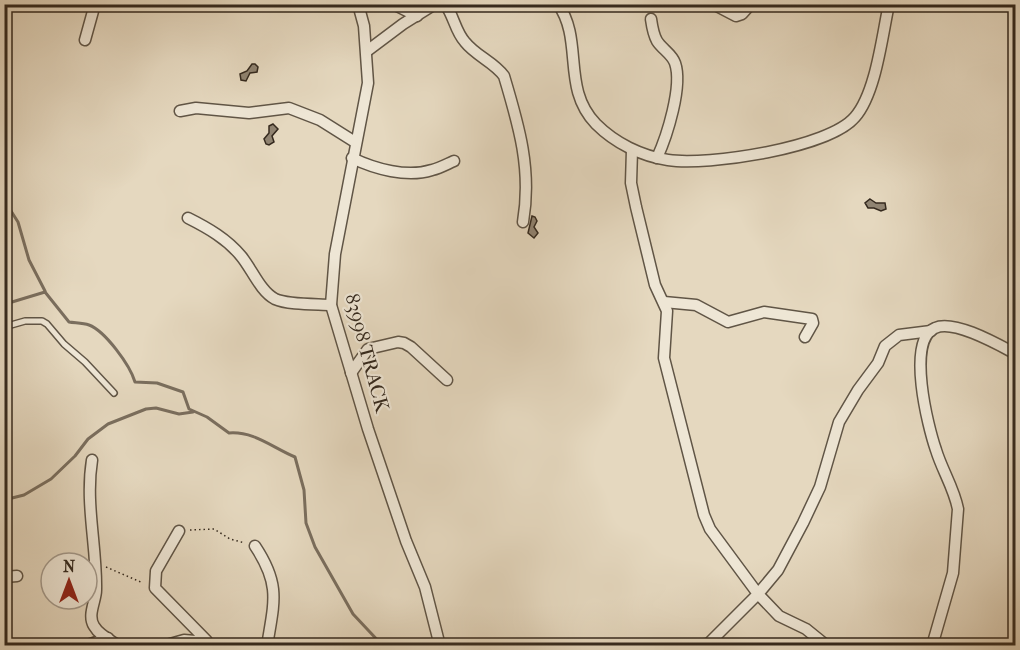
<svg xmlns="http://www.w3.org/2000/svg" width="1020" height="650" viewBox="0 0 1020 650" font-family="'IM FELL French Canon',serif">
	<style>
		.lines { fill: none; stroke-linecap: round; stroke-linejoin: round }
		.stream { stroke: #7a6e5e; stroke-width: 3 }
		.building { fill: #908472; stroke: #34291e; stroke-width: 1.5 }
		.service-casing { stroke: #605546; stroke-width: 8 }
		.minor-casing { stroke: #605546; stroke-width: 13 }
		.path { stroke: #34291e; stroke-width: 1.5; stroke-dasharray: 1.5 3; stroke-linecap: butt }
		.service { stroke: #eee6d5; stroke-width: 5 }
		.minor { stroke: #eee6d5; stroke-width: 10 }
		.labels { text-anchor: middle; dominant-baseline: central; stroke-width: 4.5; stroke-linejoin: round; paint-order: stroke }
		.street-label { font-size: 20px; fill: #34291e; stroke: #eee6d5 }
	</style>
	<rect width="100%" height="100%" fill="#e5d8bf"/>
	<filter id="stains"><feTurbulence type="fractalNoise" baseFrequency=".00333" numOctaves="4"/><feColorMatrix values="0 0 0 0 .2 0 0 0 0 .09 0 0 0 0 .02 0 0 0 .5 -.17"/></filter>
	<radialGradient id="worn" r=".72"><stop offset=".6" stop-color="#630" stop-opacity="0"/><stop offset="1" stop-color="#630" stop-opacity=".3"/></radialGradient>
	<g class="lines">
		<!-- stream -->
		<g class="stream">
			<path d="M4,200l14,22 11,38 16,31"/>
			<path d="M4,302h8l33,-10 24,30c6,1 14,1 20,3 16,6 41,40 46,57l22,1 26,9 6,17 18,8 22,16c25,-2 44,15 66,24l9,33 2,33 9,24 38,67 30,32"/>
			<path d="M4,500l20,-5 27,-16 24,-23 13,-17 20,-15 38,-15 10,-1 23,6 14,-2"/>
		</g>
	</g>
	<!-- building -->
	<g class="building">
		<path d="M255,64l3,3 -1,5 -7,1 -4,8 -5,-1 -1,-6 7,-3 5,-7z"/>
		<path d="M273,124l5,5 -6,7 2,6 -5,3 -3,-1 -2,-5 5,-6v-7z"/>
		<path d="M870,199l6,4h9l1,6 -5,2 -7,-3h-6l-3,-5z"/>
		<path d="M532,216l3,1 2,4 -3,6 4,6 -4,5 -6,-5z"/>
	</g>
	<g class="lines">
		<!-- service casing -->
		<g class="service-casing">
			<path id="service" d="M4,327l21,-6h17l5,3 17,20 21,18 29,31"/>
		</g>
		<!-- minor casing -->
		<g class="minor-casing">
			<g id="minor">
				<path d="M358,4l6,22 4,57 -33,171 -4,51 37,124 38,112 19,46 15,59"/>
				<path d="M393,4l24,12"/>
				<path d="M445,4c9,12 10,27 20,38 11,14 29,20 39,34 15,50 28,94 19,146"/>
				<path d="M456,4h31"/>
				<path d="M558,4c26,37 3,84 38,120 19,19 45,32 72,36 40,6 161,-12 187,-43 21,-24 27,-81 34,-113"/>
				<path d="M713,4l23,12 6,-2 9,-10"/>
				<path d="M1014,4l2,17"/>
				<path d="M651,19c1,7 2,15 6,22 5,8 15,13 18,22 8,23 -8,73 -18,95"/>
				<path d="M85,40l10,-36"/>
				<path d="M367,51l36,-27 32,-20"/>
				<path d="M180,111l16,-3 53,5 40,-5 31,12 35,22"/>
				<path d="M632,150l-1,33 5,24 19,78 12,26 -3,47 40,157 6,14 48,65 -50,50 -18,2"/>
				<path d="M352,158c23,11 55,20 80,12 8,-2 15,-6 22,-9"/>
				<path d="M188,218c20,10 39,21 53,38 11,13 19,35 34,43 13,6 42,5 56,6"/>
				<path d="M664,302l32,3 32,17 36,-10 48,7 1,4 -8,14"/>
				<path d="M351,373l17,-24 30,-7 6,1 7,4 36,33"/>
				<path d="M92,460c-7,44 5,87 4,130 0,11 -9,25 -2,36 5,9 16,14 25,20"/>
				<path d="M179,531l-23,40 -1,17 52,53"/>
				<path d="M255,546c26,39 19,56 12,100"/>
				<path d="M4,577l13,-1"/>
				<path d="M85,646l23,-8"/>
				<path d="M163,646l21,-6 23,2"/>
				<path d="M827,646l-21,-17 -27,-13 -21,-22 20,-24 25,-47 17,-36 19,-65 19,-32 20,-27 7,-17 14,-11 32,-4"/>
				<path d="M932,646l21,-73 5,-64c-4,-21 -16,-39 -22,-59 -8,-23 -30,-110 -1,-122 19,-9 64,17 81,26"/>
			</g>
		</g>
		<!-- path -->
		<g class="path">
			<path d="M190,530l24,-1 16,10 15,4"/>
			<path d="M106,567l37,16"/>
		</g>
		<!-- service -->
		<use href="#service" class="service"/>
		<!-- minor -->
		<use href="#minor" class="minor"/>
	</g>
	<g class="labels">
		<!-- street labels -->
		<g class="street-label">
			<text transform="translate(367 353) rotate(75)">83998 TRACK</text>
		</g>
	</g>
	<!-- margin -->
	<rect width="1020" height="650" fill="none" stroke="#e5d8bf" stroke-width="24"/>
	<rect x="6" y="6" width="1008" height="638" fill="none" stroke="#34291e" stroke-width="3"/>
	<rect x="12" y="12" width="996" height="626" fill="none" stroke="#34291e" stroke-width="1.5"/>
	<!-- north arrow -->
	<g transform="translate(69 581)"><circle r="28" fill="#eee6d5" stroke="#a49a8c" stroke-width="1.5"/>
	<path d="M0-4.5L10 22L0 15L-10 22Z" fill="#8f2418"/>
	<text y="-9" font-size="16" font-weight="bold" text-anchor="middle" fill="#34291e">N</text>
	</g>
	<rect width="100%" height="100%" filter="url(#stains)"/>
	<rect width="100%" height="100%" fill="url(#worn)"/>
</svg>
